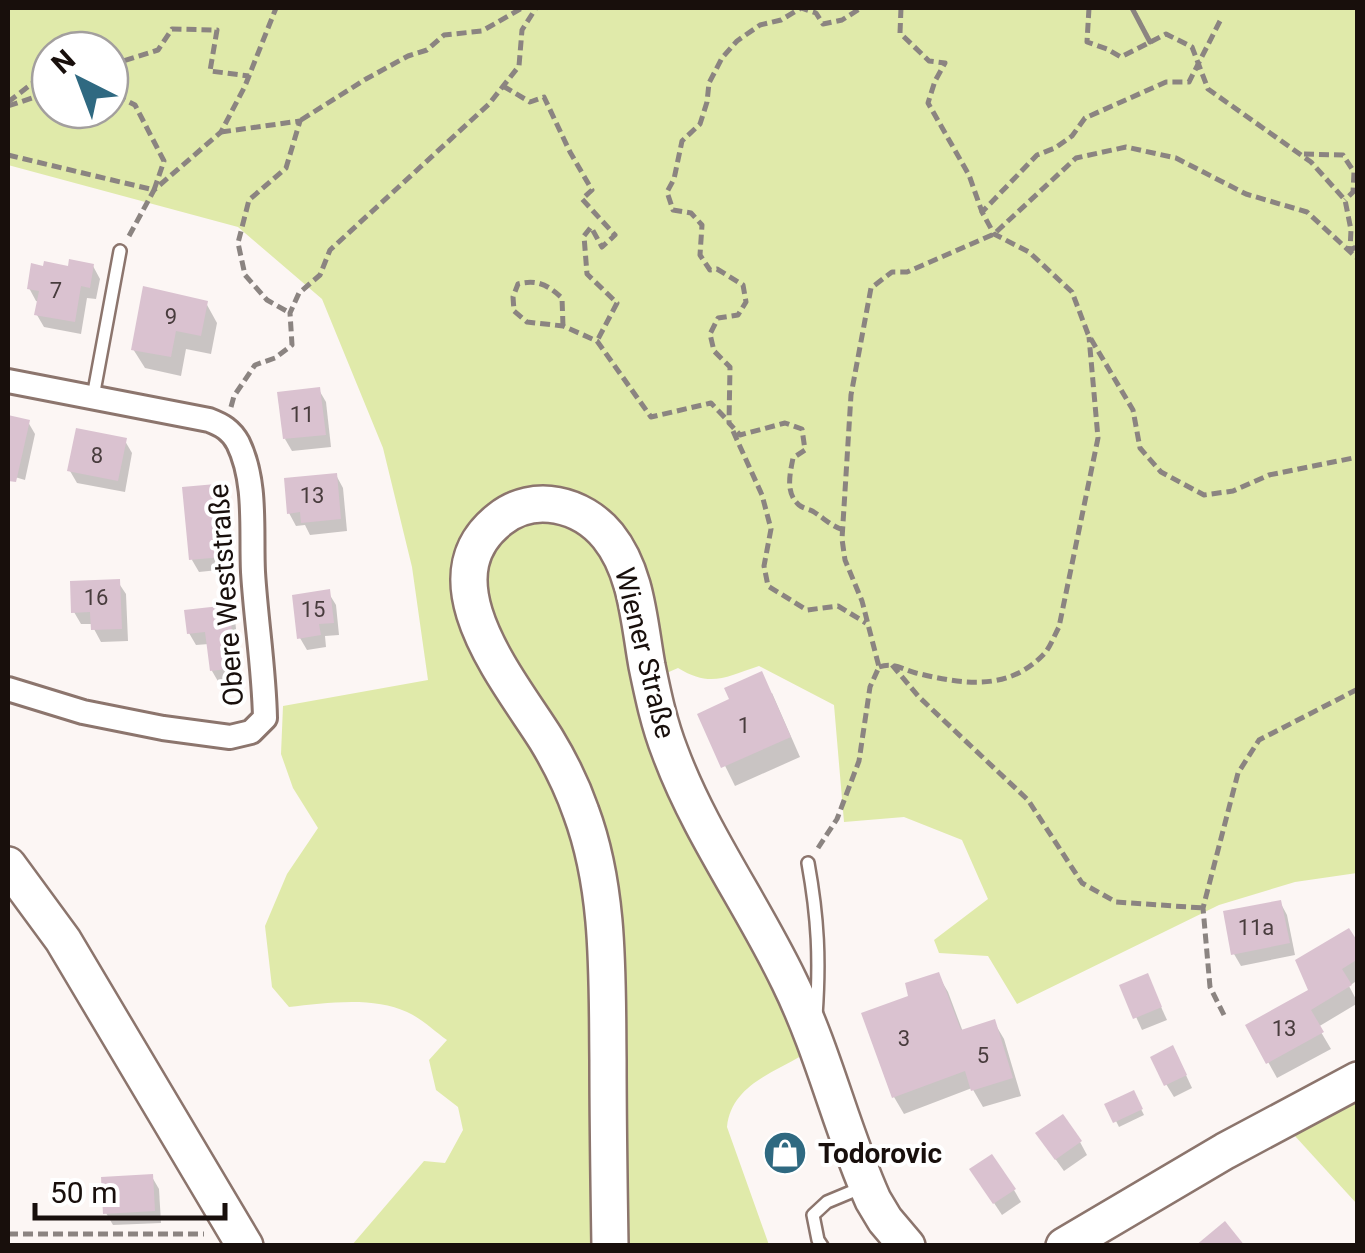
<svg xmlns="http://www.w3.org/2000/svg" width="1365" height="1253" viewBox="0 0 1365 1253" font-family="Roboto,sans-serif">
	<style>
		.green { fill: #e0eaaa; fill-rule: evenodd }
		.shadow { fill: #0003 }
		.building { fill: #dac2d0 }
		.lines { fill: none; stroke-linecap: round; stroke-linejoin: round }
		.lane-casing { stroke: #8c756d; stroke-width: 16 }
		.street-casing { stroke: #8c756d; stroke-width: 28 }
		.primary-casing { stroke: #8c756d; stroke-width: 40 }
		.path { stroke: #8b8481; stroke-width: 5; stroke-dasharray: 10 5; stroke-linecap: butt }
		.lane { stroke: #fff; stroke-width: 11 }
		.street { stroke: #fff; stroke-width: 22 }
		.primary { stroke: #fff; stroke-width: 35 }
		.labels { text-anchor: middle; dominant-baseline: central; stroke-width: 8; stroke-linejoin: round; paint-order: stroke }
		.number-label { font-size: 22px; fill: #483c3d }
		.street-label { font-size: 28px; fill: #180f0c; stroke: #fff }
		.poi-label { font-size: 28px; font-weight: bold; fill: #180f0c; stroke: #fff; text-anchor: start }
	</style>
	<rect width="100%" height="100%" fill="#fcf6f4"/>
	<!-- green -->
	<g class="green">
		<path d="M8,8h1349v865l-62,9 -76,23 -202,99 -29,-48 -49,-3 -5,-13 54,-41 -26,-59 -58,-23 -60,5 -10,-117 -75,-39c-34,11 -48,22 -81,2l-16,7 15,61 124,320c-31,18 -70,31 -74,71l42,118h-417l72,-84 21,2 18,-33 -5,-23 -22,-17 -7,-30 18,-20c-13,-9 -26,-22 -40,-28 -34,-16 -82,-9 -118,-5l-17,-20 -7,-61 22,-52 31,-46 -25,-40 -12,-34 2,-48 145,-26 -16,-113 -29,-119 -61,-149 -84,-72 -230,-62zM50,50h60v60h-60z"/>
		<path d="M1357,1078v126l-62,-68v-8z"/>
	</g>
	<!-- shadow -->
	<g class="shadow">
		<path d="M93,266l7,13 -4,20 -9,-1 -6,36 -37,-7 -7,-12 2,-13 -3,-1 -7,-13 41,-20z"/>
		<path d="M206,303l11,20 -6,31 -25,-5 -5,27 -36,-8 -12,-19z"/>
		<path d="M319,390l7,12 5,45 -39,4 -7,-12z"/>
		<path d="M8,418l20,4 7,12 -10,46 -17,-5z"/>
		<path d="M125,441l7,12 -7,39 -48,-9 -7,-12z"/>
		<path d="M336,475l7,13 4,43 -37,4 -5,-10 -9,1 -7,-13z"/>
		<path d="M220,489l7,13 4,39h-5l2,28 -29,3 -7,-12z"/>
		<path d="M118,582l8,12 2,47 -27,1 -7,-13v-5h-13l-7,-12z"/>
		<path d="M328,592l8,13 3,30 -14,1 1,11 -19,3 -7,-12z"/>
		<path d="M228,607l7,13 7,61 -23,2 -7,-12 -3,-27 -13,1 -7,-12z"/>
		<path d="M772,693l28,64 -65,29 -35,-71z"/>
		<path d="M1280,902l7,13 8,40 -54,11 -7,-12z"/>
		<path d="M1358,946v34l-9,6 9,17 -40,24 13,22 -54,29 -29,-52 64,-35z"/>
		<path d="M938,975l10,17 15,40 31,-10 10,17 17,57 -38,11 -11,-19 -68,26 -10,-17 -30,-82 47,-17z"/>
		<path d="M1147,976l20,44 -25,10 -20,-44z"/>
		<path d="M1179,1060l13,28 -18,9 -8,-13z"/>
		<path d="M1133,1093l11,22 -25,12 -11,-22z"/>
		<path d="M1080,1142l7,13 -23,16 -18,-25z"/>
		<path d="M152,1177l7,12 2,34 -48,2 -7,-12z"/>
		<path d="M980,1182l34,8 7,12 -19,13z"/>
	</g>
	<!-- building -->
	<g class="building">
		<path d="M69,259l25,5 -4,24 -9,-2 -6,36 -41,-7 5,-24 -12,-2 4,-26 12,3 1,-5 24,5z"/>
		<path d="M143,286l65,15 -7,35 -25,-5 -5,26 -40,-7z"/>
		<path d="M320,387l6,48 -43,4 -6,-47z"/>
		<path d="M8,415l22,5 -14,62 -8,-1z"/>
		<path d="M76,428l51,10 -9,43 -51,-10z"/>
		<path d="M337,473l4,46 -40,4 -1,-11 -13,2 -3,-36z"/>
		<path d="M216,484l1,3 5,-1 4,43h-6l3,28 -34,3 -7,-73z"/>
		<path d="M120,579l2,50 -31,1 -1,-18 -19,1 -1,-32z"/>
		<path d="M330,589l4,34 -15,1 2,11 -24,4 -5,-44z"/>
		<path d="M229,605l7,63 -26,3 -5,-39 -18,2 -3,-24z"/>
		<path d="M762,671l29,66 -70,31 -24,-54 32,-15 -5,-11z"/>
		<path d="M1281,900l9,43 -59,12 -8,-44z"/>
		<path d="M1349,928l9,14v17l-16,10 10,16 -41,25 13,22 -58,32 -21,-39 63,-35 -13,-30z"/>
		<path d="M939,972l22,58 34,-11 18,59 -42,13 -6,-20 -73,27 -31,-85 47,-17 -3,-13z"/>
		<path d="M1148,973l14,34 -29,12 -14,-34z"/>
		<path d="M1173,1045l14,30 -23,11 -14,-29z"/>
		<path d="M1134,1090l9,19 -30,14 -9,-19z"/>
		<path d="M1063,1114l19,27 -27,19 -20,-27z"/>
		<path d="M992,1154l24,35 -23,15 -24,-35z"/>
		<path d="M153,1174l2,37 -52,3 -2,-37z"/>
		<path d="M1225,1221l20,25h-50z"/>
	</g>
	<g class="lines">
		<!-- lane casing -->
		<g class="lane-casing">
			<g id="lane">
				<path d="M93,397l27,-146"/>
				<path d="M808,863c10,55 12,97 8,153"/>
				<path d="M822,1246l-4,-6 -5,-25 14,-13 36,-15"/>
			</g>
		</g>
		<!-- street casing -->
		<g class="street-casing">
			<path id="street" d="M8,381l201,39c13,5 22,10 29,23 19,39 13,87 15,129 3,49 11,97 12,146l-14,14 -21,5 -67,-9 -80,-16 -75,-23"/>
		</g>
		<!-- primary casing -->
		<g class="primary-casing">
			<g id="primary">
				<path d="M8,865l55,75 182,306"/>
				<path d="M610,1246c-1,-62 -2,-124 -2,-186 -1,-83 2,-170 -27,-248 -9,-26 -21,-50 -35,-73 -37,-59 -123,-160 -46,-220 34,-27 82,-15 108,17 29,36 31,86 39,130 6,29 12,58 23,86 30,81 82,152 119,229 35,71 52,148 84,219l12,20 22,26"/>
				<path d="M1064,1246l161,-95 133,-71"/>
			</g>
		</g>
		<!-- path -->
		<g class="path">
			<path d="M901,8l-1,25 29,28 16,2 -10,18 -7,22 41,72 13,37"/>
			<path d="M1089,8l-2,34 20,7 14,8 45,-23 26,13 16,42 103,73 34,38 6,30 -1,20 8,-4"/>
			<path d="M1132,8l18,34 -18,-34"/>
			<path d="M1220,21l-31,61h-23l-81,36 -13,18 -17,12 -18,7 -55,57 12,22 35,18 43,40 16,42 45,76 7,38 21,24 43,23 29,-4 36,-16 89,-18"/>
			<path d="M110,65l48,-15 14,-21 45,1 -7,41 39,5"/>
			<path d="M503,86l27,16 14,-5 26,55 22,38 -10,9 33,36 -13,12 -11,-20 -7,9 3,38 30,29 -20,38"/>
			<path d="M8,102l42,-32"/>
			<path d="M8,106l42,-14"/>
			<path d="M301,120l65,-41 42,-23 19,-6 17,-15 38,-4 40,-23"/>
			<path d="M221,132l79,-11 -14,47 -37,32 -11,43 7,32 22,25 23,13"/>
			<path d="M1304,154l39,1 11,17 -1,20 -8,8"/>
			<path d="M8,155l146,35 10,-29 -29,-56 -25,-13"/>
			<path d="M129,236l25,-46 67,-58 24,-46 31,-78"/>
			<path d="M563,326l-1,-28c-14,-13 -25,-19 -44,-14l-5,13 1,14 13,11 36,4 34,15 54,76 60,-14 17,18"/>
			<path d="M231,407l3,-11 21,-31 20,-7 17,-13 -2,-32 9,-20 21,-18 10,-25 159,-146 30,-38 3,-36 14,-22"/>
			<path d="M733,431l29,64 9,34 -7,37 4,20 39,24 31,-4 28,17"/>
			<path d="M843,530c-13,-5 -18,-11 -29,-18 -4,-3 -10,-3 -15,-7 -14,-12 -9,-31 -6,-47l12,-8 -3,-21 -17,-6 -45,12 -11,-12 1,-56 -16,-16 -4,-17 8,-16 20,-3 8,-13 -3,-17 -26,-16 -7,1 -10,-15 2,-30 -11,-12 -18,-3 -6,-18 7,-13 8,-38 18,-17 7,-22 2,-19 13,-25 15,-17 23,-16 21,-5 20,-12 15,5 7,11 19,-4 19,-12"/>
			<path d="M892,665l27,32 109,103 54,83 34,19 87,6"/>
			<path d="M879,667c14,-5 23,2 37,6 45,11 91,19 127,-18 7,-7 11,-19 16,-28l39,-189 -9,-101"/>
			<path d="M818,848l19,-29 22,-58 11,-74 9,-20 -17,-66 -17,-41 -3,-21 9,-144 20,-107 21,-16h15l87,-38 82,-76 50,-11 50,11 70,36 61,18 51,47"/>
			<path d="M1224,1015l-14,-28 -7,-79 35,-135 21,-33 99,-51"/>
			<path d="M8,1234h196"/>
		</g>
		<!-- lane -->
		<use href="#lane" class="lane"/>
		<!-- street -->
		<use href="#street" class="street"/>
		<!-- primary -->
		<use href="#primary" class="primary"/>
	</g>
	<!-- icons -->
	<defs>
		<g id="shop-disc" transform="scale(2.25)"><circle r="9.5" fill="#2f6981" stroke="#fff"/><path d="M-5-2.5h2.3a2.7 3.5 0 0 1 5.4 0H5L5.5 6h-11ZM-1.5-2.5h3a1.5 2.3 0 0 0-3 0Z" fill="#fff"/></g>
	</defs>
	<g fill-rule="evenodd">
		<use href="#shop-disc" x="785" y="1153"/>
	</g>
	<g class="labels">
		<!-- number labels -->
		<g class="number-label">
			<text x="56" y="290">7</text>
			<text x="171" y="316">9</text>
			<text x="302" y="414">11</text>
			<text x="97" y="455">8</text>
			<text x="312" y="495">13</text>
			<text x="96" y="597">16</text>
			<text x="313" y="609">15</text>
			<text x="744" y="725">1</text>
			<text x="1256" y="927">11a</text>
			<text x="1284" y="1028">13</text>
			<text x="904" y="1038">3</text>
			<text x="983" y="1055">5</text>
		</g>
		<!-- street labels -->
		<g class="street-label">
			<text transform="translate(226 595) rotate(-94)">Obere Weststraße</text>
			<text transform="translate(645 653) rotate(76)">Wiener Straße</text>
		</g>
		<!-- poi labels -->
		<g class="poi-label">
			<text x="818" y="1153">Todorovic</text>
		</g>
	</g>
	<!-- border -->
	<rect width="1365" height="1253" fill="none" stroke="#180f0c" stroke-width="20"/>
	<!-- north arrow -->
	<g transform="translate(80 80) rotate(318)"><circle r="48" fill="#ffffff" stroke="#a39f9e" stroke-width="2.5"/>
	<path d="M0-8L18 38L0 25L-18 38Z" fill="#2f6981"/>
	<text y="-15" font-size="28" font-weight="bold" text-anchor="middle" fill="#180f0c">N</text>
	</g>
	<!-- scale -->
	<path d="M35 1203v15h190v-15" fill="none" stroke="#180f0c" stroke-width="5"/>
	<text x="50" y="1203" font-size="30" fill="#180f0c" stroke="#ffffff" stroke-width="8" paint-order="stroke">50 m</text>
</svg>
